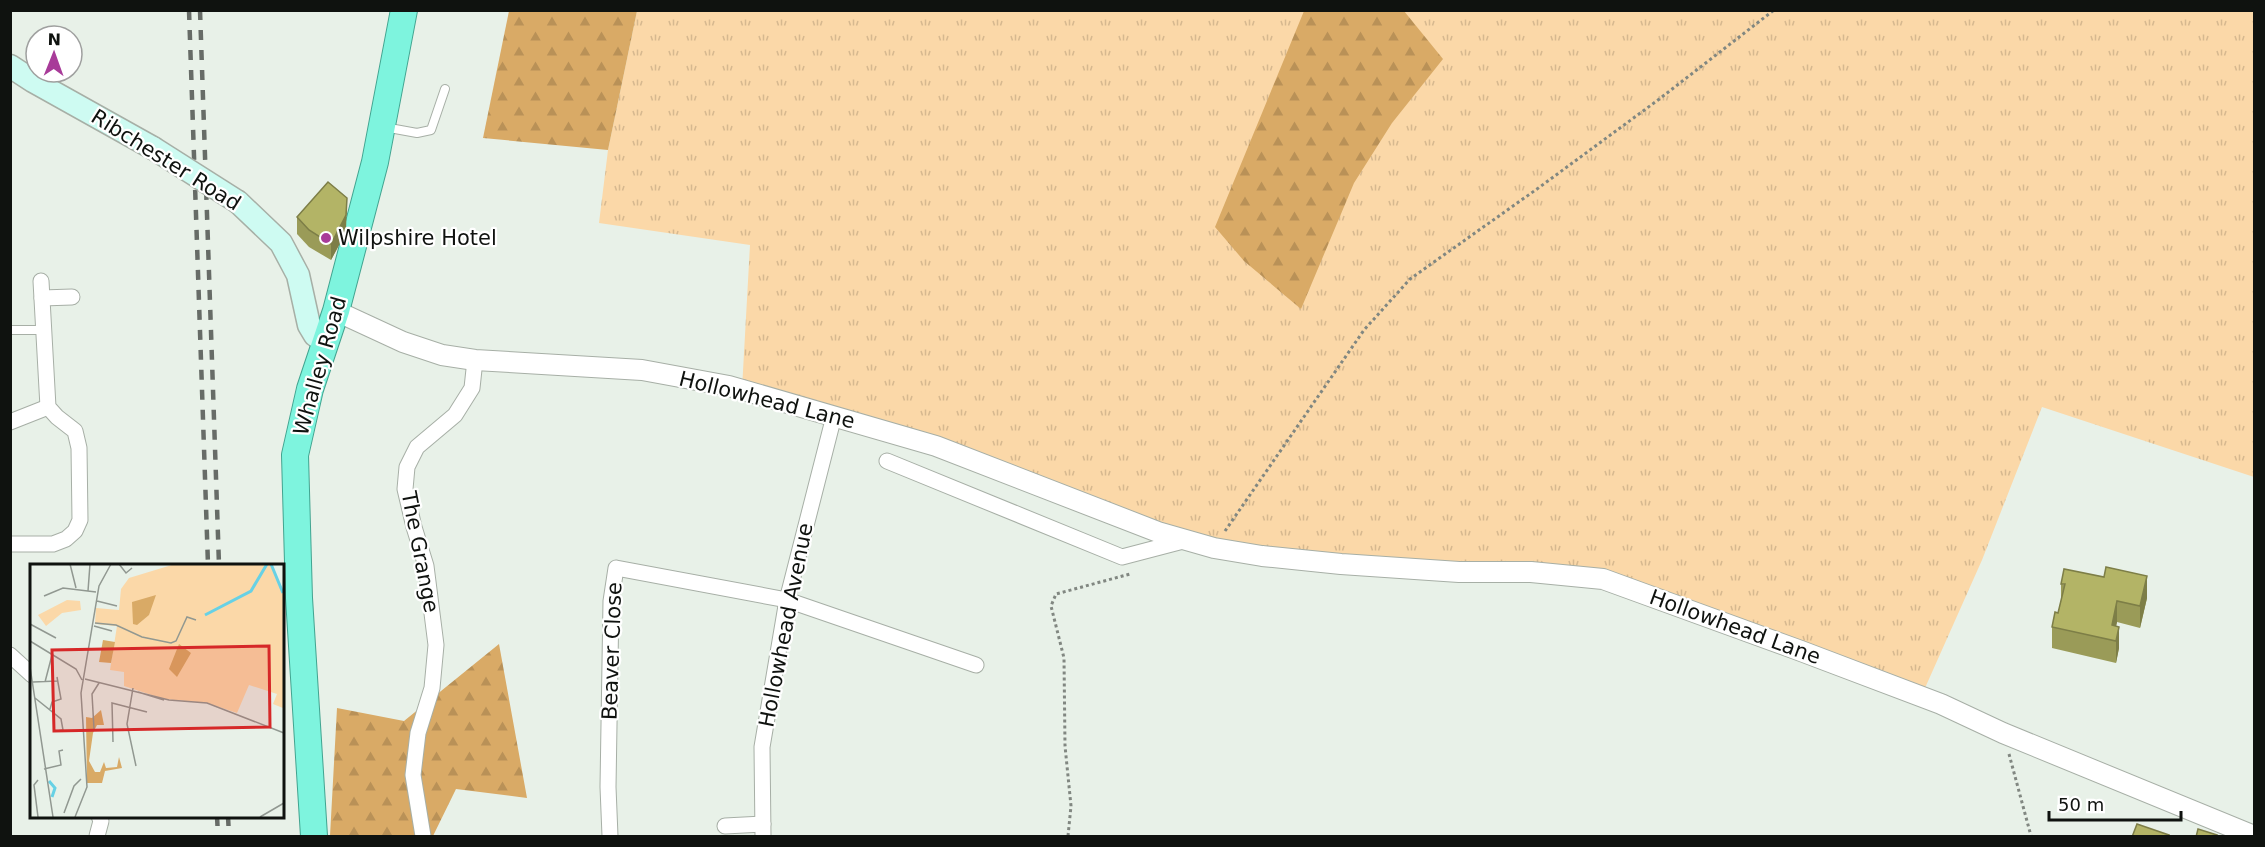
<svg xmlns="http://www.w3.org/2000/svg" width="2265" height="847" viewBox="0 0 2265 847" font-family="'DejaVu Sans',sans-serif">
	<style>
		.grass { fill: url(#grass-tufts) }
		.forest { fill: url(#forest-firs) }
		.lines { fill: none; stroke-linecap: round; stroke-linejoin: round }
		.service-casing { stroke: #a7afa6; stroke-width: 10 }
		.minor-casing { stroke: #a7afa6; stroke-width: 17 }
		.tertiary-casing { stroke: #a7afa6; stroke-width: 22 }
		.secondary-casing { stroke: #a7afa6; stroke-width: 25 }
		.trunk-casing { stroke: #42a490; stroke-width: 28 }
		.path { stroke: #818781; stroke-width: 3; stroke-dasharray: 3 3; stroke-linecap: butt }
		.service { stroke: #fff; stroke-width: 8 }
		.minor { stroke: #fff; stroke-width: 15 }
		.tertiary { stroke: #fff; stroke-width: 20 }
		.secondary { stroke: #cefbf2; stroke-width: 22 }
		.trunk { stroke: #7ef4de; stroke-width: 26 }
		.rail { stroke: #676c67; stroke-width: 4.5; stroke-dasharray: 10 10; stroke-linecap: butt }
		.secondary-bridge-casing { stroke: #a7afa6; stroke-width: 25; stroke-linecap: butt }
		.secondary-bridge { stroke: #cefbf2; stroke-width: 22 }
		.wall { fill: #9a9b58 }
		.shaded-wall { fill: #7d7e47 }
		.building { fill: #b3b466; stroke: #7d7e47; stroke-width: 1.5 }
		.poi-dot { fill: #a83b99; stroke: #fff; stroke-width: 2 }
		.labels { text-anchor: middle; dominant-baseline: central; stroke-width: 4.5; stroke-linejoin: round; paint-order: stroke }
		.street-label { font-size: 21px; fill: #0f120f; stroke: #fff }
		.poi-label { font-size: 21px; fill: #0f120f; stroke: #fff; text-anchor: start }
		.inset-river { fill: none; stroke: #67d1e5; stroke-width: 3 }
		.inset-road { fill: none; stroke: #919891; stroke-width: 1.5 }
		.view { fill: #d62828; fill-opacity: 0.15; stroke: #d62828; stroke-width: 3 }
		.inset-edge { fill: none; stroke: #0f120f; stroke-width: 3 }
	</style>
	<defs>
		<pattern id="grass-tufts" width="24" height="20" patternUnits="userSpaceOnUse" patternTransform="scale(1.5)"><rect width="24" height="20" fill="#fbd8a8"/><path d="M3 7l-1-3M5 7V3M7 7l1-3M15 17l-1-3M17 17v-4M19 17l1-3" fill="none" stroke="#d6b88f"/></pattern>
		<pattern id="forest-firs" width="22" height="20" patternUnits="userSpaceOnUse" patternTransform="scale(1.5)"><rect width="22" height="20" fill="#d9aa66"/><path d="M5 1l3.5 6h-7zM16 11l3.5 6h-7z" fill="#b99157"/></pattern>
	</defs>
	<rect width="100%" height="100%" fill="#e8f1e8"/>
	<!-- grass -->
	<path class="grass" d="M637,11h1617v466l-212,-70 -60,153 -61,137 -318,-118 -341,-23 -520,-167 8,-144 -151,-22 9,-73z"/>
	<!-- forest -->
	<g class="forest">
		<path d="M509,11h128l-29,139 -125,-12z"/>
		<path d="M1304,11h100l39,48 -51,64 -38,60 -53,126 -57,-48 -29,-34z"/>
		<path d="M499,644l28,154 -71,-9 -23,47h-103l7,-128 67,13z"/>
	</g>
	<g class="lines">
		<!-- service casing -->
		<g class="service-casing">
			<g id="service">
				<path d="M384,127l33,6 14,-3 14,-41"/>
				<path d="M10,330h34"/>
			</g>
		</g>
		<!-- minor casing -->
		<g class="minor-casing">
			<g id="minor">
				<path d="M42,298l30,-1"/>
				<path d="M10,422l38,-15"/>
				<path d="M887,461l235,96 65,-17"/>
				<path d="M10,544h43l13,-5 9,-8 5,-11 -1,-72 -4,-17 -18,-14 -9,-10 -7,-126"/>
				<path d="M10,655l22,20"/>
				<path d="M725,826l38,-2"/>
				<path d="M97,836l4,-15 -2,-5"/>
				<path d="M423,836l-10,-61 5,-42 14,-45 4,-43 -10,-79 -12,-39 -9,-38 2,-22 10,-20 38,-32 17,-27 3,-28"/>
				<path d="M610,836l-2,-49 3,-186 5,-33 171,32 189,65"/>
				<path d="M763,836l-1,-89 25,-147 47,-184"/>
			</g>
		</g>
		<!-- tertiary casing -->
		<g class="tertiary-casing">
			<path id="tertiary" d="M336,311l67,31 39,13 33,5 167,10 87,16 207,60 222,86 56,16 48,8 79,8 118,8h72l72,7 198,72 140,53 62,29 251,103"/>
		</g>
		<!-- secondary casing -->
		<g class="secondary-casing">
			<g id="secondary">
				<path d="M10,66l23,15 120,67"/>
				<path d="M238,202l43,41 17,32 11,50 6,10 11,8"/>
			</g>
		</g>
		<!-- trunk casing -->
		<g class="trunk-casing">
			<path id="trunk" d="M314,836l-15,-238 -4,-143 15,-66 26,-78 39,-149 29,-152"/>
		</g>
		<!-- path -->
		<g class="path">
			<path d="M1225,531l139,-201 46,-51 127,-90 121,-89 116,-90"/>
			<path d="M2009,754l22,82"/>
			<path d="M1068,836l3,-30 -6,-60 -1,-88 -13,-52 5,-12 74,-20"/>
		</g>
		<!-- service -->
		<use href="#service" class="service"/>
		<!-- minor -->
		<use href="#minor" class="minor"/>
		<!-- tertiary -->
		<use href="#tertiary" class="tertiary"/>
		<!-- secondary -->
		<use href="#secondary" class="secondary"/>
		<!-- trunk -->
		<use href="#trunk" class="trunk"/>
		<!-- rail -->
		<g class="rail">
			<path d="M189,10l19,555"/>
			<path d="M200,10l19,555"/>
			<path d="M217,816l1,20"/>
			<path d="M228,816l1,20"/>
		</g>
		<!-- secondary-bridge casing -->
		<g class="secondary-bridge-casing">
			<path id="secondary-bridge" d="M153,148l85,54"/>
		</g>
		<!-- secondary-bridge -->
		<use href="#secondary-bridge" class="secondary-bridge"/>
	</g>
	<!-- wall -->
	<g class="wall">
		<path d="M297,217l49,15 -15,28 -22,-13 -12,-13z"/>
		<path d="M2061,584l86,14 -7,30 -23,-6 -1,4 3,22 -3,15 -64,-15v-21l6,-14 3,-13z"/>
	</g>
	<!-- shaded-wall -->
	<g class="shaded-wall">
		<path d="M347,198l-1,34 -15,28v-16z"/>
		<path d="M2147,576v22l-7,30v-22z"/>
		<path d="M2117,601v21l-4,18 -1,-15z"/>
		<path d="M2119,627v21l-3,15v-22z"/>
	</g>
	<!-- building -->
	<g class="building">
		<path d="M328,182l19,16 -1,17 -15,29 -22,-14 -12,-13z"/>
		<path d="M2106,567l41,9 -7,30 -23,-5 -5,24 7,2 -3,14 -64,-14 3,-15 3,1 7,-29h-4l3,-15 40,8z"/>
		<path d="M2137,824l32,11 -1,2h-36z"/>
		<path d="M2198,829l19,6 -1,2h-20z"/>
	</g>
	<!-- markers -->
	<circle class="poi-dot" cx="326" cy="238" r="6"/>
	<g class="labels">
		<!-- street labels -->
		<g class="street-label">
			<text transform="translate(166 160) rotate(32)">Ribchester Road</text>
			<text transform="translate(320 366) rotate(-74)">Whalley Road</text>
			<text transform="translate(767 400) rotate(14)">Hollowhead Lane</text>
			<text transform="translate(420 552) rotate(79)">The Grange</text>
			<text transform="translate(786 625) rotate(-79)">Hollowhead Avenue</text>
			<text transform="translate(1735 627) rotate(20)">Hollowhead Lane</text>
			<text transform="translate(612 651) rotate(-88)">Beaver Close</text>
		</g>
		<!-- poi labels -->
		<g class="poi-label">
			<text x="338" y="238">Wilpshire Hotel</text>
		</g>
	</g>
	<!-- overview -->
	<g transform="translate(30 564)">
		<rect width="254" height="254" fill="#e8f1e8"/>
		<path d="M145,0h96l12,27v117l-10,-4 4,-10 -28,-9 -12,28 -30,-10 -43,-4 -40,-13v-14l-14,-2 7,-44 -22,-2 1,-16 23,2 2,-21 8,-11zM37,36l13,1 1,9 -19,3 -16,13 -8,-11z" fill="#fbd8a8"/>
		<path d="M126,31l-7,20 -12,10 -4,-1 -1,-22zM73,76l12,2 -4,21 -12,-1zM149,80l12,9 -14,24 -8,-8zM71,146l3,15h-7l-4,8 -4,28 6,11h5l4,-10 2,6 11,-1 2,-10 3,11 -17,3 -3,12h-15l-1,-66 6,1z" fill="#d9aa66"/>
		<path class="inset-river" d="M241,0l12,29M175,51l46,-24 16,-27M19,217l6,7 -3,9"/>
		<path class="inset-road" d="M40,0l6,24M89,0l7,9 6,-5M58,27l2,-27M14,32l19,-8 33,4M67,37l20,5M65,59l21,2 26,12 29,6 5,-2 11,-24 9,3M0,60l26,14M64,62l18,5M0,77l46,28 6,11M0,103l23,150M55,115l84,21 38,3 77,30M3,118l24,-1M15,118l7,-27M103,124l-6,36 9,42M108,128l26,8M5,134l26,21 2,11 -6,1M20,145l2,-7 9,-3 -4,-22M64,165l-2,-35 7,-11M83,178l-1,-39 35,9M14,205l17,-4 -2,-14 4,-1M8,216l-4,5 4,32M34,249l10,-27 7,-7M45,253l12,-30 -6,-94 18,-107 12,-22M230,253l24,-14"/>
		<path class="view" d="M239,82l1,81 -216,4 -2,-81z"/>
		<rect width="254" height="254" class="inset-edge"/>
	</g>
	<!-- border -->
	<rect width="2265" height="847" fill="none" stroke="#0f120f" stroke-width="24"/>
	<!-- north arrow -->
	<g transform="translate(54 54) rotate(1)"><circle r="28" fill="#ffffff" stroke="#9fa09f" stroke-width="1.5"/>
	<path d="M0-4.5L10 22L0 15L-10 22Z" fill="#a83b99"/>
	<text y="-9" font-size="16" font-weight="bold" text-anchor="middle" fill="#0f120f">N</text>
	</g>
	<!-- scale -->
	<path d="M2049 811v9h132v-9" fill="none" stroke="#0f120f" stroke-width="3"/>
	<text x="2058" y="811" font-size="18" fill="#0f120f" stroke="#ffffff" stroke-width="4.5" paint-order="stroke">50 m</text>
</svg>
